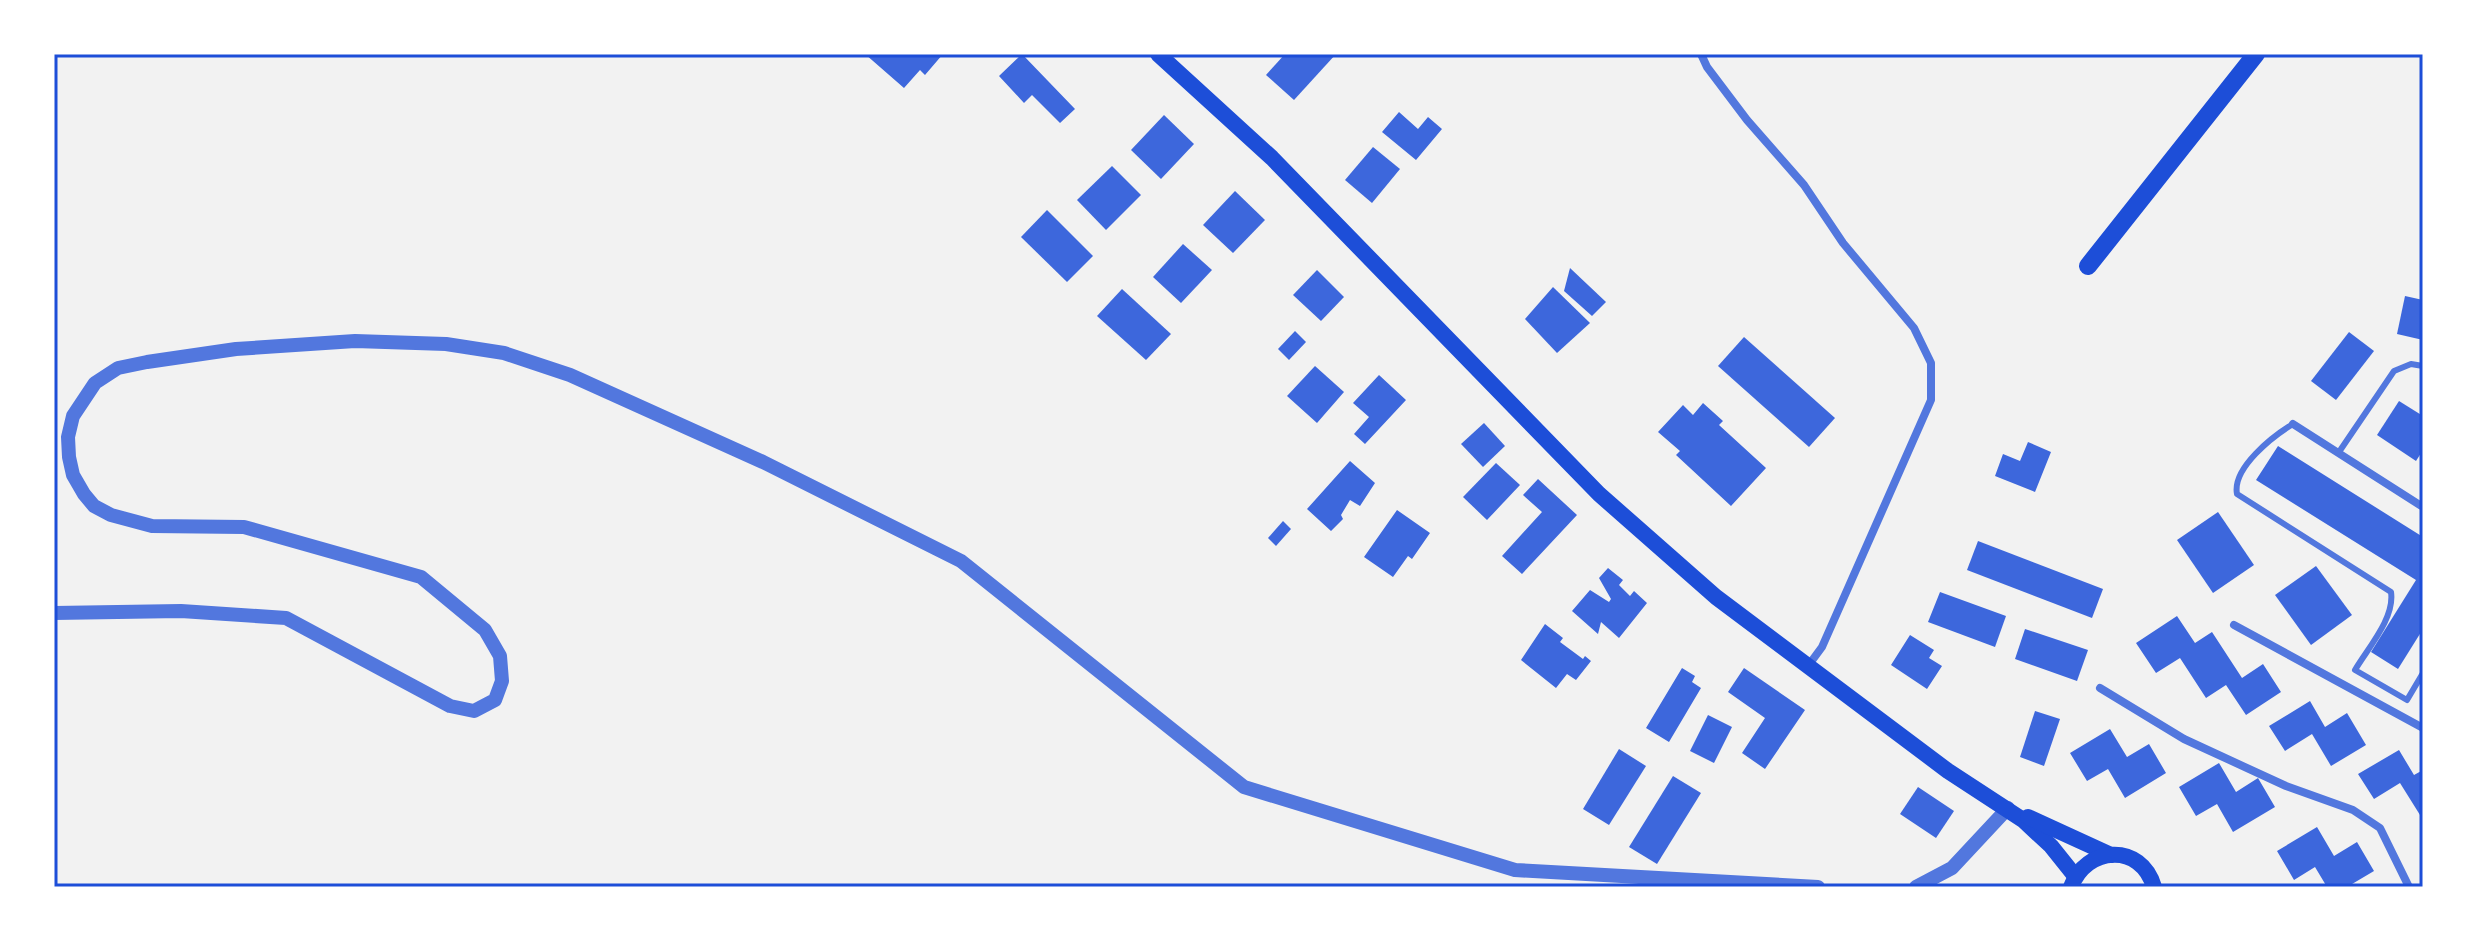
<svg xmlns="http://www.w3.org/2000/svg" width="2477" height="941" viewBox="0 0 2477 941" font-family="'Golos Text',sans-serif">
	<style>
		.building { fill: #3d67dc }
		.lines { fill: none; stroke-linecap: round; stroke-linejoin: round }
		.service { stroke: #5277de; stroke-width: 6 }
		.minor { stroke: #5277de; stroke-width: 8 }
		.tertiary { stroke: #5277de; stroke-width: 14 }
		.secondary { stroke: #1d4ed8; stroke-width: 16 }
		.primary { stroke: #1d4ed8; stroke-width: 18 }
		.neatline { fill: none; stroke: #1d4ed8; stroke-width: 3 }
	</style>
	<rect width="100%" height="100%" fill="#f2f2f2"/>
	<!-- building -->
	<g class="building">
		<path d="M865,54h21l4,3 3,-3h50l-18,21 -5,-5 -16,18z"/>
		<path d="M1022,54l53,55 -15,14 -28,-28 -8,8 -25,-27z"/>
		<path d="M1285,54h51l-42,46 -28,-25z"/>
		<path d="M1399,112l19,17 10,-12 14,12 -26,31 -34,-28z"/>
		<path d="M1164,115l30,29 -33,35 -30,-29z"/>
		<path d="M1373,147l27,22 -28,34 -27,-23z"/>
		<path d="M1112,166l29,29 -35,35 -29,-30z"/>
		<path d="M1235,191l30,29 -32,33 -30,-28z"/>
		<path d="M1047,210l46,46 -26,26 -46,-45z"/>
		<path d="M1183,244l29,26 -31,33 -28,-26z"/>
		<path d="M1570,268l36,34 -14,14 -28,-25z"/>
		<path d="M1317,270l27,27 -23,24 -28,-26z"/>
		<path d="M1553,287l37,36 -33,30 -32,-34z"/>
		<path d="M1122,289l49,45 -25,26 -49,-44z"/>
		<path d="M2405,296l18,4v40l-26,-6z"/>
		<path d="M1295,331l11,11 -17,18 -11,-11z"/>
		<path d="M2349,332l25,19 -38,49 -25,-19z"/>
		<path d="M1744,337l91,81 -26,29 -91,-81z"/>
		<path d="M1315,366l29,26 -27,31 -30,-27z"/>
		<path d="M1379,375l27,25 -41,44 -11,-10 15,-17 -16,-14z"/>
		<path d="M2399,401l24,15v34l-7,11 -39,-26z"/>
		<path d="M1703,403l20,18 -4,4 47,43 -35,38 -55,-51 4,-4 -22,-19 25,-27 10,10z"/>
		<path d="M1484,423l21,23 -22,21 -22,-23z"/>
		<path d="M2028,442l23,10 -16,40 -40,-16 8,-22 17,7z"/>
		<path d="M2278,446l145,91v92l-25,40 -27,-17 45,-72 -160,-100z"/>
		<path d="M1350,461l25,22 -15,23 -10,-6 -9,15 2,4 -12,12 -24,-22z"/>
		<path d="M1496,463l24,22 -33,35 -24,-23z"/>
		<path d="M1538,479l39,36 -55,59 -20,-18 40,-44 -19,-17z"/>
		<path d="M1397,510l33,23 -18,26 -4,-3 -15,21 -29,-20z"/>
		<path d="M2218,512l36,53 -41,28 -36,-53z"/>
		<path d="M1283,521l8,8 -15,17 -8,-8z"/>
		<path d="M1978,541l125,48 -11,29 -125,-48z"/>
		<path d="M2316,566l36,49 -41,30 -36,-50z"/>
		<path d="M1608,568l15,12 -4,5 11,11 4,-5 13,12 -28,35 -18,-16 -3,12 -26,-23 18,-21 19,12 2,-3 -12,-21z"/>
		<path d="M1940,592l66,24 -11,31 -67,-25z"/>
		<path d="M2177,616l18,27 17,-11 30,46 21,-14 18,28 -35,23 -20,-30 -20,13 -26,-40 -24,15 -20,-30z"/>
		<path d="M1545,624l18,14 -3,4 23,17 2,-3 6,5 -15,19 -9,-6 -11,14 -35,-28z"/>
		<path d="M2025,629l63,21 -11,31 -62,-22z"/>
		<path d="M1910,635l24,15 -5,8 13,8 -15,23 -36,-24z"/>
		<path d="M1682,668l13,8 -3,6 9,6 -32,54 -23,-14z"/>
		<path d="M1744,668l61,42 -40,59 -23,-16 23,-35 -37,-26z"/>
		<path d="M2310,701l15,26 22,-14 19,32 -35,21 -19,-32 -27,17 -16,-25z"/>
		<path d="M2035,711l25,8 -16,47 -24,-9z"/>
		<path d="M1708,715l24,12 -18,36 -24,-12z"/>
		<path d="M2110,729l17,28 22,-13 17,29 -41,25 -17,-29 -21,12 -17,-28z"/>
		<path d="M1619,749l27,17 -37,59 -26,-16z"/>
		<path d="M2399,750l15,25 9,-5v43l-3,2 -20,-32 -26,16 -16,-25z"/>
		<path d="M2219,763l17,29 22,-14 17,29 -42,25 -16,-28 -21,12 -17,-29z"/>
		<path d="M1673,776l28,17 -44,71 -28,-17z"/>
		<path d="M1918,787l36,24 -18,27 -36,-24z"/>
		<path d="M2317,827l17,29 23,-14 17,29 -27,16h-20l-12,-20 -21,13 -17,-29z"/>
	</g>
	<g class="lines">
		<!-- service -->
		<g class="service">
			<path d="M2293,424c-20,12 -61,44 -56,70l154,98c4,26 -23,56 -36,78l52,30 16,-27"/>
			<path d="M2339,452l55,-81 17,-7 12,2"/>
		</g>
		<!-- minor -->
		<g class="minor">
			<path d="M1701,54l6,13 40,53 57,65 39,58 71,85 17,35v37l-109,247 -14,19"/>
			<path d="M2293,424l130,83"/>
			<path d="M2234,625l189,103"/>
			<path d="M2100,688l84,51 102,47 67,24 27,18 29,59"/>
		</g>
		<!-- tertiary -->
		<g class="tertiary">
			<path d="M54,613l127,-2 105,7 164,88 24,5 21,-11 7,-19 -2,-25 -15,-26 -64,-53 -177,-50 -92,-1 -41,-11 -17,-9 -10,-12 -11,-19 -4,-18 -1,-20 5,-21 22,-33 23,-15 29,-6 89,-13 119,-8 91,3 58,9 66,22 193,87 198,99 283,226 271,83 303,17"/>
			<path d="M1916,887l36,-19 56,-60"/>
		</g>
		<!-- secondary -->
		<g class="secondary">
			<path d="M1158,54l114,104 327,336 117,103 232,174 75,49 28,26 24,30"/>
			<path d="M2028,817l83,38"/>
			<path d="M2071,887c15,-41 70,-45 83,0"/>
		</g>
		<!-- primary -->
		<path class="primary" d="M2088,266l168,-212"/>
	</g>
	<!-- border -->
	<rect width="2477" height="941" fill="none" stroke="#ffffff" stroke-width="112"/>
	<rect x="56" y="56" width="2365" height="829" class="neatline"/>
</svg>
